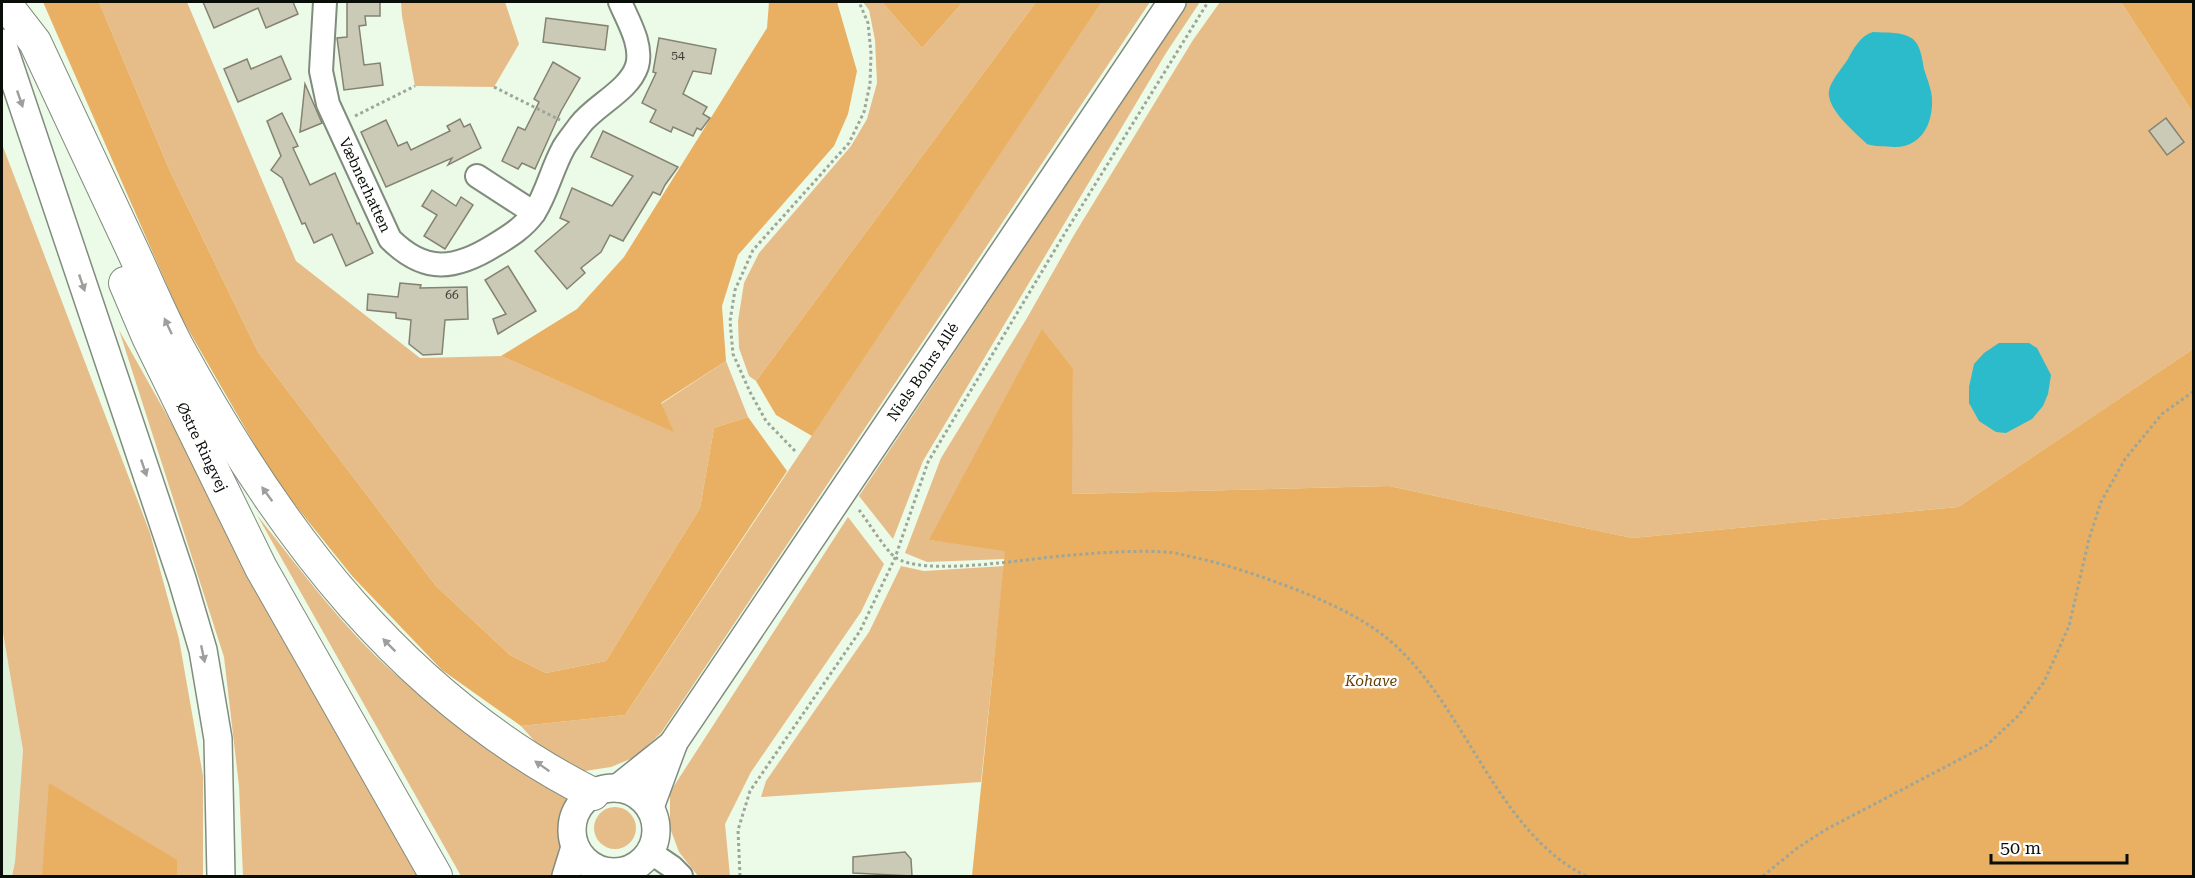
<svg xmlns="http://www.w3.org/2000/svg" width="2195" height="878" viewBox="0 0 2195 878" font-family="'Roboto Serif',serif">
	<style>
		.built { fill: #ddf0d8 }
		.green { fill: #e6bd89 }
		.forest { fill: #e9af63 }
		.water { fill: #2bbbca }
		.building { fill: #cbcab6; stroke: #848371; stroke-width: 1.5 }
		.lines { fill: none; stroke-linecap: round; stroke-linejoin: round }
		.minor-casing { stroke: #808c7d; stroke-width: 26 }
		.tertiary-casing { stroke: #808c7d; stroke-width: 30 }
		.secondary-casing { stroke: #808c7d; stroke-width: 34 }
		.path { stroke: #9ca699; stroke-width: 3; stroke-dasharray: 3 3; stroke-linecap: butt }
		.minor { stroke: #fff; stroke-width: 22 }
		.tertiary { stroke: #fff; stroke-width: 27 }
		.secondary { stroke: #fff; stroke-width: 32 }
		.oneway { fill: #9d9f9c }
		.labels { text-anchor: middle; dominant-baseline: central; stroke-width: 5; stroke-linejoin: round; paint-order: stroke }
		.number-label { font-size: 12px; fill: #3a3d34 }
		.street-label { font-size: 15px; fill: #090e08; stroke: #fff }
		.park-label { font-size: 15px; font-style: italic; fill: #643f00; stroke: #fff }
	</style>
	<rect width="100%" height="100%" fill="#ecfae8"/>
	<!-- built -->
	<path class="built" d="M2,627l21,123 -8,112 -4,14h-9z"/>
	<!-- green -->
	<g class="green">
		<path d="M99,2h88l109,259 124,97 81,-2 172,75 -12,-27 65,-43 22,56 -34,11 -14,80 -94,153 -60,12 -36,-18 -74,-69 -178,-234 -89,-183z"/>
		<path d="M401,2h104l14,42 -25,43 -79,-1 -13,-70z"/>
		<path d="M863,2h19l40,46 41,-46h73l-280,379 -7,-5 -10,-28 -1,-27 6,-38 15,-30 92,-107 16,-27 10,-36 -2,-43 -6,-30z"/>
		<path d="M1102,2h48l-489,731 -26,24 -24,10 -26,4 -47,-26 -17,-19 104,-11z"/>
		<path d="M1188,2h12l-34,51 -243,408 -30,78 -34,-43z"/>
		<path d="M1220,2h901l72,111v236l-235,158 -326,31 -243,-52 -318,8 2,-125 -143,171 75,10v9l-78,3 -22,-9 36,-95 86,-140 47,-83 119,-195z"/>
		<path d="M2,144l148,389 29,106 24,137v100h-191l3,-14 8,-112 -21,-123z"/>
		<path d="M119,330l307,546h-183l-4,-90 -15,-129z"/>
		<path d="M257,515c43,54 85,112 137,158 55,48 117,88 177,129l-11,40 -6,30 -2,4h-91z"/>
		<path d="M848,517l36,47 -23,48 -110,160 -26,52 5,52h-32l-19,-24 -9,-24v-36z"/>
		<path d="M901,566l23,5 80,-5 -23,216 -220,15 5,-16 103,-149z"/>
		<circle cx="615" cy="828" r="21"/>
	</g>
	<!-- forest -->
	<g class="forest">
		<path d="M43,2h56l70,167 89,183 178,234 74,69 36,18 60,-12 94,-153 14,-80 34,-11 39,54 -162,244 -104,11 -79,-56 -89,-93 -78,-97 -94,-163z"/>
		<path d="M769,2h68l20,69 -9,43 -14,32 -96,109 -16,51 4,55 -65,42 13,29 -173,-76 76,-47 47,-52 143,-229z"/>
		<path d="M882,2h81l-41,46z"/>
		<path d="M1036,2h66l-290,434 -36,-21 -20,-34z"/>
		<path d="M2121,2h72v111z"/>
		<path d="M1042,329l31,40 -1,125 317,-8 243,52 326,-31 235,-158v527h-1221l33,-325 -76,-11z"/>
		<path d="M49,783l128,77v16h-135z"/>
	</g>
	<!-- water -->
	<g class="water">
		<path d="M1873,32c13,1 29,-1 40,7 8,7 9,20 11,30 3,10 8,21 8,31 1,25 -12,48 -38,47 -9,-1 -19,0 -27,-3 -12,-12 -45,-38 -37,-57 4,-10 12,-19 18,-28 6,-11 12,-23 25,-27z"/>
		<path d="M1999,343h30l8,5 14,27 -3,19 -5,12 -11,13 -26,14 -10,-1 -17,-11 -10,-18v-16l5,-23 10,-11z"/>
	</g>
	<!-- building -->
	<g class="building">
		<path d="M203,2h90l5,12 -32,14 -8,-20 -44,20z"/>
		<path d="M347,2h33v14h-15l1,9 -7,1 5,39 16,-2 3,22 -39,5 -7,-52 10,-1z"/>
		<path d="M546,18l62,8 -3,24 -62,-8z"/>
		<path d="M659,38l57,11 -5,25 -18,-3 -10,23 24,13 -4,7 7,4 -9,12 -4,-2 -4,8 -20,-9 -2,5 -21,-10 6,-12 -14,-7 14,-30 -3,-1z"/>
		<path d="M281,56l10,23 -53,23 -14,-33 23,-10 4,10z"/>
		<path d="M553,62l27,16 -19,33 -26,58 -13,-6 -4,6 -16,-8 16,-34 7,3 14,-28 -5,-3z"/>
		<path d="M305,84l17,39 -22,9z"/>
		<path d="M282,113l16,33 -5,2 17,37 25,-12 22,51 2,-1 14,30 -27,13 -14,-32 -18,9 -9,-20 -3,1 -20,-46 -11,-8 10,-14 -14,-35z"/>
		<path d="M2166,118l18,24 -17,13 -18,-24z"/>
		<path d="M460,119l4,8 6,-3 11,24 -33,17 4,-7 -66,29 -25,-55 25,-12 12,26 9,-4 4,8 39,-19 -3,-5z"/>
		<path d="M603,131l75,36 -13,18 -5,10 -7,-3 -30,49 -13,-6 -9,17 -20,16 4,5 -18,16 -32,-38 34,-29 -9,-4 12,-30 40,18 21,-30 -42,-19z"/>
		<path d="M432,190l24,16 5,-9 12,8 -28,44 -21,-13 13,-21 -15,-9z"/>
		<path d="M508,266l28,45 -38,23 -5,-15 13,-5 -21,-34z"/>
		<path d="M400,283l21,2 -1,3 47,-1 1,32 -23,1 -3,34 -19,1 -14,-11 2,-24 -15,-2v-5l-29,-3 1,-16 30,3z"/>
		<path d="M905,852l6,7 1,17 -59,-3v-16z"/>
	</g>
	<g class="lines">
		<!-- minor casing -->
		<g class="minor-casing">
			<g id="minor">
				<path d="M325,2l-4,69 7,33 62,135c35,35 65,31 105,6 15,-9 29,-18 39,-32 13,-20 18,-45 30,-66 5,-8 11,-15 16,-22 15,-20 49,-34 57,-59 6,-21 -9,-45 -17,-64"/>
				<path d="M477,176l57,37"/>
				<path d="M650,852l22,15 9,9"/>
			</g>
		</g>
		<!-- tertiary casing -->
		<g class="tertiary-casing">
			<g id="tertiary">
				<path d="M2,43l180,536 21,71 15,89 3,137"/>
				<circle cx="614" cy="830" r="42"/>
				<path d="M618,788l55,-44"/>
				<path d="M650,807l24,-65 498,-740"/>
				<path d="M566,876l9,-29"/>
			</g>
		</g>
		<!-- secondary casing -->
		<g class="secondary-casing">
			<g id="secondary">
				<path d="M4,2l31,40c32,68 64,136 96,205 16,34 31,71 49,104 100,183 223,347 413,443"/>
				<path d="M125,283l23,54 113,231 175,308"/>
			</g>
		</g>
		<!-- path -->
		<g class="path">
			<path d="M494,87l66,33"/>
			<path d="M355,116l60,-30"/>
			<path d="M795,451l-29,-30 -16,-29 -17,-38 -3,-33 5,-31 18,-40 96,-107 15,-31 6,-28 1,-31 -3,-30 -9,-21"/>
			<path d="M859,510c8,10 27,41 36,47 26,20 131,2 166,-1 34,-3 70,-6 104,-4 9,0 18,3 27,5 24,5 47,12 70,20 45,16 101,37 136,71 70,66 101,185 188,228"/>
			<path d="M740,876l-2,-46 12,-39 110,-160 35,-73 33,-96 137,-229 143,-231"/>
			<path d="M1763,876l33,-27 29,-19 162,-85 31,-29 26,-34 25,-56 20,-87 12,-37 24,-43 37,-45 32,-23"/>
		</g>
		<!-- minor -->
		<use href="#minor" class="minor"/>
		<!-- tertiary -->
		<use href="#tertiary" class="tertiary"/>
		<!-- secondary -->
		<use href="#secondary" class="secondary"/>
	</g>
	<!-- one-way arrows -->
	<defs><path id="oneway-solid" d="M-6-.8H1V-3.2L6.5 0L1 3.2V.8H-6Z" transform="scale(1.5)"/></defs>
	<g class="oneway">
		<use href="#oneway-solid" transform="translate(20 99) rotate(71)"/>
		<use href="#oneway-solid" transform="translate(82 283) rotate(71)"/>
		<use href="#oneway-solid" transform="translate(168 326) rotate(-115)"/>
		<use href="#oneway-solid" transform="translate(144 468) rotate(71)"/>
		<use href="#oneway-solid" transform="translate(267 494) rotate(-126)"/>
		<use href="#oneway-solid" transform="translate(389 645) rotate(-135)"/>
		<use href="#oneway-solid" transform="translate(203 654) rotate(78)"/>
		<use href="#oneway-solid" transform="translate(542 766) rotate(-145)"/>
	</g>
	<g class="labels">
		<!-- number labels -->
		<g class="number-label">
			<text x="678" y="55">54</text>
			<text x="452" y="295">66</text>
		</g>
		<!-- street labels -->
		<g class="street-label">
			<text transform="translate(365 185) rotate(65)">Væbnerhatten</text>
			<text transform="translate(923 372) rotate(-56)">Niels Bohrs Allé</text>
			<text transform="translate(202 447) rotate(64)">Østre Ringvej</text>
		</g>
		<!-- park labels -->
		<g class="park-label">
			<text x="1371" y="681">Kohave</text>
		</g>
	</g>
	<!-- border -->
	<rect width="2195" height="878" fill="none" stroke="#090e08" stroke-width="6"/>
	<!-- scale -->
	<path d="M1991 854v9h136v-9" fill="none" stroke="#090e08" stroke-width="3"/>
	<text x="2000" y="854" font-size="18" fill="#090e08" stroke="#ffffff" stroke-width="4.5" paint-order="stroke">50 m</text>
</svg>
